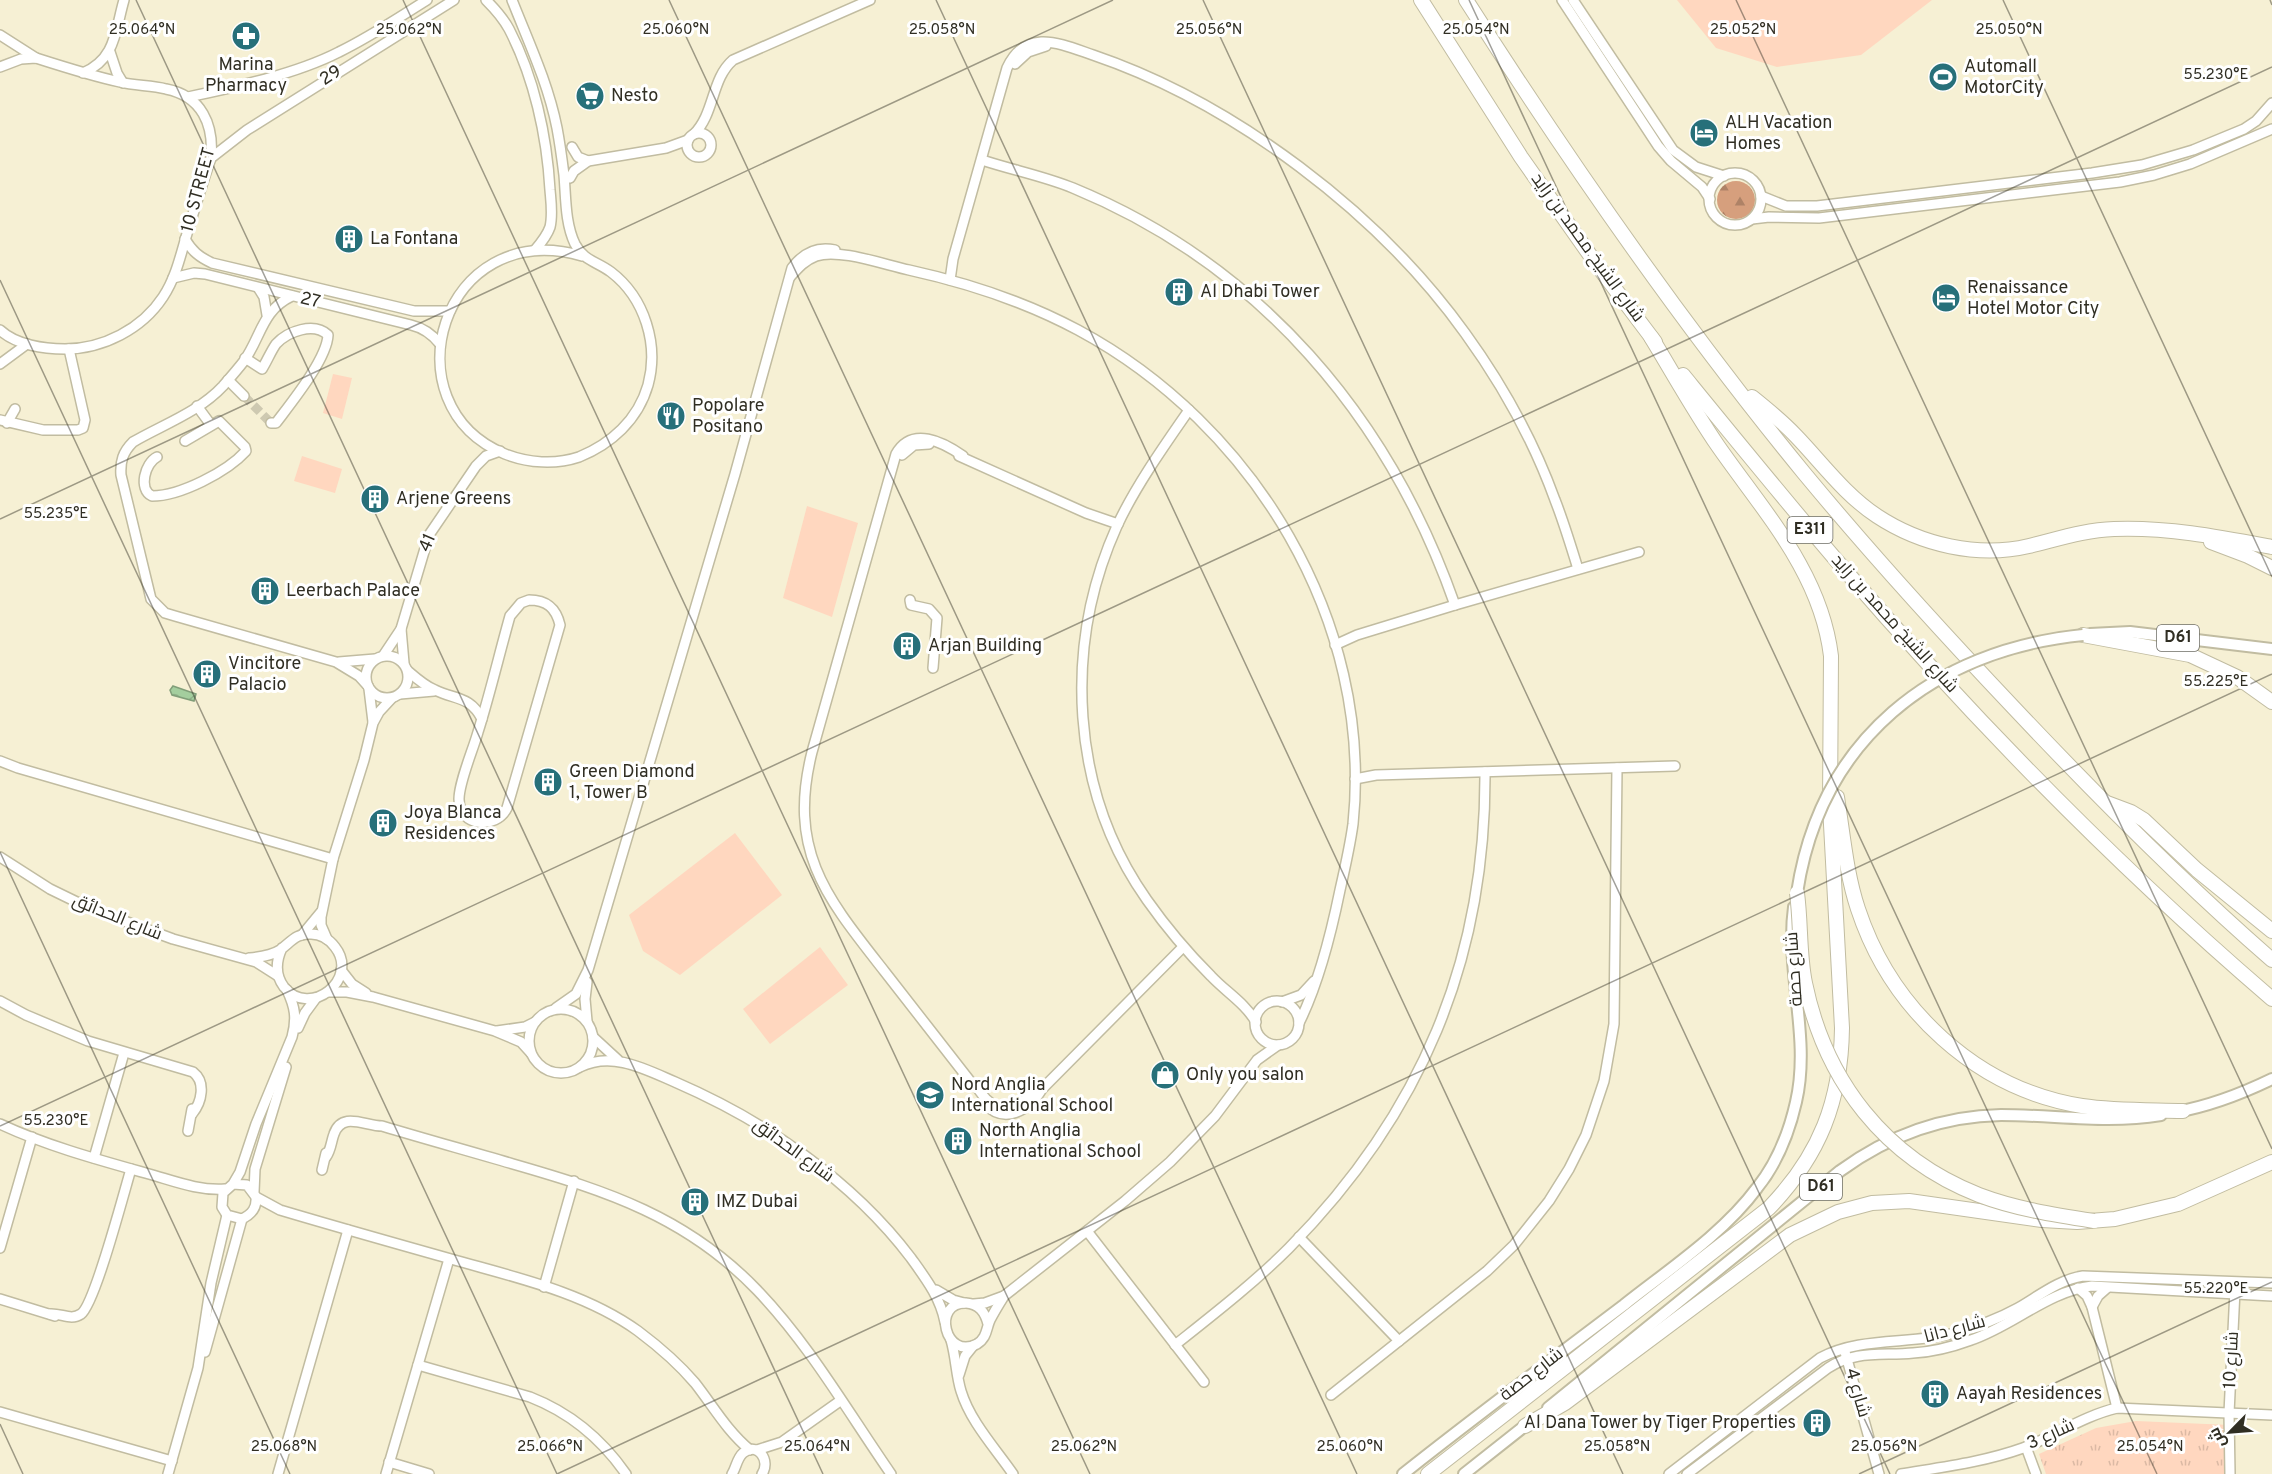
<svg xmlns="http://www.w3.org/2000/svg" width="2272" height="1474" viewBox="0 0 2272 1474" font-family="Overpass,Cairo,sans-serif">
	<style>
		.forest { fill: url(#forest-firs) }
		.park { fill: url(#park-tufts) }
		.pitch { fill: #ffd7bf }
		.water { fill: url(#water-waves); stroke: #819e79; stroke-width: 1.5 }
		.lines { fill: none; stroke-linecap: round; stroke-linejoin: round }
		.minor-tunnel { stroke: #cec9b1; stroke-width: 9; stroke-dasharray: 9 4.5; stroke-linecap: butt }
		.minor-casing { stroke: #c1bca1; stroke-width: 12 }
		.major-casing { stroke: #c1bca1; stroke-width: 14 }
		.highway-casing { stroke: #c1bca1; stroke-width: 16 }
		.minor { stroke: #fff; stroke-width: 9 }
		.major { stroke: #fff; stroke-width: 10 }
		.highway { stroke: #fff; stroke-width: 14 }
		.major-bridge-casing { stroke: #c1bca1; stroke-width: 14; stroke-linecap: butt }
		.highway-bridge-casing { stroke: #c1bca1; stroke-width: 16; stroke-linecap: butt }
		.major-bridge { stroke: #fff; stroke-width: 10 }
		.highway-bridge { stroke: #fff; stroke-width: 14 }
		.ticks { fill: none; stroke: #302e23; stroke-width: 1.5; stroke-opacity: 0.45 }
		.labels { text-anchor: middle; dominant-baseline: central; stroke-width: 6; stroke-linejoin: round; paint-order: stroke }
		.shield { fill: #fff; stroke: #6e6d65; stroke-width: 1.5 }
		.shield-label { font-size: 16px; font-weight: bold; fill: #302e23 }
		.poi-label { font-size: 18px; fill: #302e23; stroke: #fff; text-anchor: start }
		.street-label { font-size: 18px; fill: #302e23; stroke: #fff }
		.ticks-label { font-size: 15px; text-anchor: middle; fill: #302e23; stroke: #fff; stroke-width: 6; stroke-linejoin: round; paint-order: stroke }
	</style>
	<defs>
		<pattern id="forest-firs" width="22" height="20" patternUnits="userSpaceOnUse" patternTransform="scale(1.5)"><rect width="22" height="20" fill="#d69f7d"/><path d="M5 1l3.5 6h-7zM16 11l3.5 6h-7z" fill="#ae8266"/></pattern>
		<pattern id="park-tufts" width="24" height="20" patternUnits="userSpaceOnUse" patternTransform="scale(1.5)"><rect width="24" height="20" fill="#ffd7bf"/><path d="M3 7l-1-3M5 7V3M7 7l1-3M15 17l-1-3M17 17v-4M19 17l1-3" fill="none" stroke="#dbb9a4"/></pattern>
		<pattern id="water-waves" width="16" height="10" patternUnits="userSpaceOnUse" patternTransform="scale(1.5)"><rect width="16" height="10" fill="#a4ce9e"/><path d="M0 5q4-4 8 0t8 0" fill="none" stroke="#8eb188"/></pattern>
	</defs>
	<rect width="100%" height="100%" fill="#f6f0d4"/>
	<!-- forest -->
	<circle class="forest" cx="1736" cy="200" r="19"/>
	<!-- park -->
	<path class="park" d="M2136,1421l94,4v49h-184l-7,-20 57,-26z"/>
	<!-- pitch -->
	<g class="pitch">
		<path d="M1677,0h255l-71,55 -84,12 -61,-19z"/>
		<path d="M333,374l19,4 -10,41 -19,-6z"/>
		<path d="M302,456l40,13 -7,24 -41,-12z"/>
		<path d="M807,506l51,17 -26,94 -49,-19z"/>
		<path d="M735,833l47,62 -102,80 -37,-24 -14,-36z"/>
		<path d="M820,947l28,38 -78,59 -27,-35z"/>
	</g>
	<!-- water -->
	<path class="water" d="M173,686l23,8 -2,7 -22,-6 -2,-5z"/>
	<g class="lines">
		<!-- minor-tunnel -->
		<path class="minor-tunnel" d="M244,396l27,27"/>
		<!-- minor casing -->
		<g class="minor-casing">
			<g id="minor">
				<path d="M486,0c9,9 17,18 23,29 25,48 38,107 41,161 1,12 3,25 0,37 -3,9 -9,16 -15,23"/>
				<path d="M512,0c17,43 36,83 45,128 3,16 5,31 7,47 2,23 1,48 11,69 9,17 21,17 36,28 34,26 48,73 37,113 -10,35 -37,59 -69,72 -24,8 -51,6 -74,-3 -119,-49 -64,-238 77,-198"/>
				<path d="M1562,0l96,146 13,15 31,26 8,12"/>
				<path d="M1573,0l100,150 23,17 28,9"/>
				<path d="M0,35l36,23"/>
				<path d="M110,52l7,21 6,10"/>
				<path d="M1015,64l13,-12 18,-6"/>
				<path d="M0,67l21,-8 15,-1c28,9 56,18 84,24 15,4 31,3 46,7 36,7 48,36 45,69 -9,26 -17,53 -25,79 -6,21 -11,42 -23,60 -21,32 -60,52 -98,52 -21,0 -49,-4 -65,-19"/>
				<path d="M83,73c33,-14 32,-42 41,-73"/>
				<path d="M188,97c48,-10 108,-23 151,-45 31,-15 59,-34 88,-52"/>
				<circle cx="699" cy="145" r="12"/>
				<path d="M694,134c21,-21 17,-55 39,-74l137,-60"/>
				<path d="M572,147l6,10 10,4"/>
				<path d="M211,158l36,-28 207,-130"/>
				<path d="M982,160c30,10 62,16 91,28 187,77 316,229 382,417"/>
				<circle cx="1735" cy="199" r="26"/>
				<path d="M570,178l4,-7 14,-10 78,-13 22,-8"/>
				<path d="M1761,196l25,10h31l275,-33 50,-8 51,-15 51,-21 12,-8 16,-18"/>
				<path d="M1752,219l17,-2 50,1 301,-36 34,-7 36,-11 82,-35"/>
				<path d="M185,239c7,12 14,18 27,24l202,48h36"/>
				<path d="M790,277c8,-9 15,-17 26,-21 23,-8 69,9 93,14 59,13 115,31 169,60 175,94 296,291 275,494 -3,22 -8,44 -13,66 -9,44 -21,93 -41,133"/>
				<path d="M173,278l21,-5 11,1 206,51c13,3 21,9 29,19"/>
				<path d="M950,280l3,-21 54,-191c19,-41 54,-24 86,-13 141,48 285,157 372,278 37,51 69,109 90,167 9,23 16,46 23,69"/>
				<path d="M259,289l5,8 3,18"/>
				<path d="M292,296c-30,14 -31,41 -48,65 -7,9 -14,17 -21,25 -24,26 -61,39 -90,56 -10,10 -13,19 -12,33l30,124 14,14 10,3 161,46 23,14 9,10"/>
				<path d="M245,358l17,11c5,-8 9,-18 14,-25 12,-13 38,-22 52,-9 -1,24 -37,68 -52,88h-5"/>
				<path d="M0,364l27,-20"/>
				<path d="M228,380l16,16"/>
				<path d="M197,406l14,19"/>
				<path d="M1189,410c-25,36 -54,77 -72,116 -54,120 -47,265 30,374 19,27 41,53 64,76 15,16 34,27 45,46"/>
				<path d="M0,420l43,10h35l5,-2 2,-8 -16,-71"/>
				<path d="M7,423l8,-14"/>
				<path d="M902,455l12,-10 15,-1"/>
				<path d="M959,456l127,57 32,11"/>
				<path d="M963,456c-20,-14 -51,-30 -67,-2l-84,298c-25,100 15,146 73,220 28,36 57,73 85,109 7,4 10,12 16,18 23,22 37,-1 56,-10"/>
				<path d="M157,457c-12,6 -19,32 -5,39 28,0 75,-24 94,-45l-1,-4 -26,-26 -34,20"/>
				<path d="M529,600c18,0 27,8 31,25l-53,183c-11,22 -48,19 -48,-9 0,-17 14,-49 19,-67 12,-38 21,-77 32,-116l11,-13z"/>
				<path d="M910,600l1,5 18,4 8,9 -4,50"/>
				<path d="M401,629l3,34"/>
				<path d="M1335,645l22,-10 98,-30 184,-53"/>
				<circle cx="387" cy="677" r="21"/>
				<path d="M383,656l18,-27 28,-94 47,-69 10,-10 14,-5"/>
				<path d="M339,662l36,-3"/>
				<path d="M408,671c8,7 17,15 27,19 21,10 35,6 47,29"/>
				<path d="M369,689l4,33"/>
				<path d="M400,694l34,-3"/>
				<path d="M0,761l18,7 315,91"/>
				<path d="M1355,779l21,-4 299,-9"/>
				<path d="M0,857l50,32 39,19 84,31 83,23 22,14"/>
				<path d="M302,935l19,-23"/>
				<path d="M327,939l-6,-14v-8l12,-58 31,-99 9,-37 6,-11 13,-14"/>
				<path d="M249,958c10,-1 22,-2 31,-8 11,-8 16,-17 31,-16 9,0 18,5 24,13 25,32 -25,72 -51,40 -9,-12 -8,-26 -2,-39"/>
				<path d="M341,970l11,14 14,9"/>
				<path d="M587,982l-2,17 2,22"/>
				<path d="M329,992h18l26,5 122,34 26,11 10,11"/>
				<path d="M0,1001l26,14 62,26 105,31c13,10 9,30 -1,42"/>
				<circle cx="1277" cy="1023" r="22"/>
				<path d="M1282,1002l19,-7 13,-14"/>
				<path d="M556,1008l20,-14 12,-24 147,-496 57,-206c11,-15 24,-22 43,-18"/>
				<circle cx="561" cy="1041" r="32"/>
				<path d="M298,1028l7,-15 11,-15"/>
				<path d="M497,1031l28,-4 10,-5"/>
				<path d="M593,1037l25,23"/>
				<path d="M580,1067c32,-16 65,2 95,15 90,39 177,98 236,176 15,21 29,39 34,64"/>
				<path d="M984,1103c20,22 45,8 58,-14l141,-142"/>
				<path d="M0,1124c47,22 99,36 149,50 25,7 50,17 76,15"/>
				<path d="M188,1131l4,-22"/>
				<path d="M326,1157c5,-7 5,-15 8,-23 8,-23 31,-8 48,-8 43,13 87,25 131,38 94,27 174,53 244,126 52,54 91,122 134,184"/>
				<path d="M94,1158l30,-105"/>
				<path d="M322,1170l4,-17"/>
				<path d="M233,1184l14,1 9,12c1,11 -4,17 -14,22l-15,-4 -5,-8 1,-14 10,-9 7,-12 16,-48 36,-87c5,-19 3,-30 -5,-47"/>
				<path d="M254,1192l1,-23 31,-102"/>
				<path d="M256,1197l24,13c57,17 114,33 171,49 63,18 133,33 187,72 20,15 40,32 57,52 18,23 32,48 55,67"/>
				<path d="M1087,1231l117,151"/>
				<path d="M1299,1237l100,104"/>
				<path d="M0,1248l32,-111"/>
				<path d="M544,1287l30,-106"/>
				<path d="M2078,1288l9,8 5,11 25,101"/>
				<path d="M936,1290l17,10 11,3"/>
				<path d="M0,1299l55,17"/>
				<path d="M974,1304l11,-1 19,-7 121,-95 45,-39 45,-46 42,-56 21,-15"/>
				<path d="M2092,1307l6,-11 9,-8"/>
				<path d="M50,1314c11,-1 21,7 31,0 14,-10 43,-122 50,-145"/>
				<path d="M988,1324c-3,-12 -9,-20 -22,-21 -35,-1 -21,58 11,41 10,-6 9,-15 13,-24 4,-8 9,-16 14,-24"/>
				<path d="M951,1340c5,17 5,35 10,51 9,30 34,57 52,83"/>
				<path d="M1175,1345c39,-31 79,-62 114,-97 132,-134 197,-288 196,-476"/>
				<path d="M205,1352l37,-133"/>
				<path d="M1845,1352l34,122"/>
				<path d="M418,1365l112,32c41,16 71,41 96,77"/>
				<path d="M959,1375l6,-19 8,-10"/>
				<path d="M1331,1395l156,-124 27,-26 35,-44 20,-32 17,-34 18,-54 10,-57 3,-256"/>
				<path d="M0,1412l172,49"/>
				<path d="M2026,1447l10,27"/>
				<path d="M757,1450l25,-8 58,-41"/>
				<path d="M389,1462l40,12"/>
				<path d="M168,1474l30,-106 13,-85 16,-68"/>
				<path d="M278,1474l70,-244"/>
				<path d="M386,1474l63,-215"/>
				<path d="M732,1474c4,-6 5,-16 11,-21 15,-12 28,8 19,21"/>
				<path d="M1669,1474l151,-116c41,-22 90,-13 134,-25 22,-6 44,-14 64,-25 21,-12 40,-28 65,-32l189,7"/>
				<path d="M1687,1474l141,-106c27,-18 54,-12 85,-15 19,-1 39,-6 58,-13 42,-14 77,-49 121,-54l180,10"/>
				<path d="M1901,1474c42,-7 83,-12 122,-26 32,-12 60,-32 94,-40l155,7"/>
				<path d="M2230,1474l-1,-61 6,-123"/>
			</g>
		</g>
		<!-- major casing -->
		<g class="major-casing">
			<g id="major">
				<path d="M2090,634l40,-2 142,17"/>
				<path d="M2176,1112c34,-6 65,-18 96,-33"/>
				<path d="M1548,1408l292,-237c48,-35 101,-55 161,-56 54,0 107,9 160,0"/>
				<path d="M1403,1474c73,-58 147,-113 221,-169 44,-35 99,-71 133,-117 20,-25 32,-55 39,-86 15,-65 -11,-130 -2,-195"/>
				<path d="M1464,1474l67,-53"/>
			</g>
		</g>
		<!-- highway casing -->
		<g class="highway-casing">
			<g id="highway">
				<path d="M1421,0l100,157 76,108 58,77"/>
				<path d="M1466,0c104,163 215,323 338,473 67,81 138,159 210,235 83,88 167,173 258,252"/>
				<path d="M1683,375c53,65 105,129 160,193 132,153 275,299 429,431"/>
				<path d="M1752,397c15,12 31,25 44,39 26,27 49,59 81,80 44,29 101,42 152,30 29,-7 56,-16 85,-17 54,-2 105,8 158,18"/>
				<path d="M2211,542l37,14 24,12"/>
				<path d="M2083,635l107,20 47,22 35,25"/>
				<path d="M1837,797c6,37 9,76 21,112 33,100 118,180 224,197 33,5 68,4 101,5"/>
				<path d="M2107,803l24,9 13,8 53,50 75,61"/>
				<path d="M1525,1426l40,-23 225,-168 48,-23 34,-9 37,-2 133,19 35,2 38,-3 63,-15 94,-42"/>
				<path d="M1428,1474l341,-266c51,-53 72,-107 73,-180l-12,-222 1,-150c-10,-83 -67,-144 -113,-210 -24,-35 -45,-73 -67,-109"/>
			</g>
		</g>
		<!-- minor -->
		<use href="#minor" class="minor"/>
		<!-- major -->
		<use href="#major" class="major"/>
		<!-- highway -->
		<use href="#highway" class="highway"/>
		<!-- major-bridge casing -->
		<g class="major-bridge-casing">
			<path id="major-bridge" d="M1797,893c23,-153 136,-243 286,-258"/>
		</g>
		<!-- highway-bridge casing -->
		<g class="highway-bridge-casing">
			<path id="highway-bridge" d="M1797,893c4,30 2,61 8,90 20,98 80,175 174,212 37,14 76,20 115,26"/>
		</g>
		<!-- major-bridge -->
		<use href="#major-bridge" class="major-bridge"/>
		<!-- highway-bridge -->
		<use href="#highway-bridge" class="highway-bridge"/>
	</g>
	<!-- ticks -->
	<path class="ticks" d="M136,0l687,1474M403,0l687,1474M669,0l688,1474M936,0l687,1474M1203,0l687,1474M1469,0l688,1474M1736,0l536,1149M2003,0l269,577M2270,0l2,5M0,280l557,1194M0,519l1113,-519M0,852l290,622M0,1126l2272,-1059M0,1424l23,50M557,1474l1715,-800M1859,1474l413,-192"/>
	<!-- icons -->
	<defs>
		<g id="pharmacy-disc" transform="scale(1.5)"><circle r="9.5" fill="#27707a" stroke="#fff"/><path d="M-2-6h4v4h4v4h-4v4h-4v-4h-4v-4h4Z" fill="#fff"/></g>
		<g id="stadium-disc" transform="scale(1.5)"><circle r="9.5" fill="#27707a" stroke="#fff"/><path d="M0-5a6.5 5 0 1 0 0 10a6.5 5 0 1 0 0-10ZM-3.5-1.8h7v3.6h-7Z" fill="#fff"/></g>
		<g id="supermarket-disc" transform="scale(1.5)"><circle r="9.5" fill="#27707a" stroke="#fff"/><path d="M-6-5.5h2.5l.6 2H6L4.5 2H-2.5L-4.4-4H-6ZM-1.5 3.2a1.3 1.3 0 1 0 .1 0ZM3 3.2a1.3 1.3 0 1 0 .1 0Z" fill="#fff"/></g>
		<g id="hotel-disc" transform="scale(1.5)"><circle r="9.5" fill="#27707a" stroke="#fff"/><path d="M-6-4.5h1.5V1H6V5H4.5V3h-9V5H-6ZM-4 0a1.8 1.8 0 1 1 3.6 0ZM.5 0V-2.5h3Q6-2.5 6 0Z" fill="#fff"/></g>
		<g id="building-disc" transform="scale(1.5)"><circle r="9.5" fill="#27707a" stroke="#fff"/><path d="M-4-6H4V6H1V3H-1V6H-4ZM-2.5-4.3h1.7v1.8h-1.7ZM.8-4.3h1.7v1.8H.8ZM-2.5-1h1.7V.8h-1.7ZM.8-1h1.7V.8H.8Z" fill="#fff"/></g>
		<g id="restaurant-disc" transform="scale(1.5)"><circle r="9.5" fill="#27707a" stroke="#fff"/><path d="M-5-6h1v4h1v-4h1v4h1v-4h1v5L-1.5 .5V6h-2V.5L-5-1ZM5-6V6H3V1.5H1.5Q1.5-4 5-6Z" fill="#fff"/></g>
		<g id="shop-disc" transform="scale(1.5)"><circle r="9.5" fill="#27707a" stroke="#fff"/><path d="M-5-2.5h2.3a2.7 3.5 0 0 1 5.4 0H5L5.5 6h-11ZM-1.5-2.5h3a1.5 2.3 0 0 0-3 0Z" fill="#fff"/></g>
		<g id="school-disc" transform="scale(1.5)"><circle r="9.5" fill="#27707a" stroke="#fff"/><path d="M0-5L7-2L0 1L-7-2ZM-4 1L0 2.5L4 1V4Q0 6-4 4Z" fill="#fff"/></g>
	</defs>
	<g fill-rule="evenodd">
		<use href="#pharmacy-disc" x="246" y="36"/>
		<use href="#stadium-disc" x="1943" y="77"/>
		<use href="#supermarket-disc" x="590" y="96"/>
		<use href="#hotel-disc" x="1704" y="133"/>
		<use href="#building-disc" x="349" y="239"/>
		<use href="#building-disc" x="1179" y="292"/>
		<use href="#hotel-disc" x="1946" y="298"/>
		<use href="#restaurant-disc" x="671" y="416"/>
		<use href="#building-disc" x="375" y="499"/>
		<use href="#building-disc" x="265" y="591"/>
		<use href="#building-disc" x="907" y="646"/>
		<use href="#building-disc" x="207" y="674"/>
		<use href="#building-disc" x="548" y="782"/>
		<use href="#building-disc" x="383" y="823"/>
		<use href="#shop-disc" x="1165" y="1075"/>
		<use href="#school-disc" x="930" y="1095"/>
		<use href="#building-disc" x="958" y="1141"/>
		<use href="#building-disc" x="695" y="1202"/>
		<use href="#building-disc" x="1935" y="1394"/>
		<use href="#building-disc" x="1817" y="1423"/>
	</g>
	<g class="labels">
		<!-- shield labels -->
		<g class="shield">
			<rect x="1787.5" y="517" width="45" height="26" rx="4.5"/>
			<rect x="2157" y="625" width="42" height="26" rx="4.5"/>
			<rect x="1800" y="1174" width="42" height="26" rx="4.5"/>
		</g>
		<g class="shield-label">
			<text x="1810" y="530">E311</text>
			<text x="2178" y="638">D61</text>
			<text x="1821" y="1187">D61</text>
		</g>
		<!-- poi labels -->
		<g class="poi-label">
			<text x="246" y="65" text-anchor="middle">Marina<tspan x="246" dy="21">Pharmacy</tspan></text>
			<text x="1964" y="67">Automall<tspan x="1964" dy="21">MotorCity</tspan></text>
			<text x="611" y="96">Nesto</text>
			<text x="1725" y="123">ALH Vacation<tspan x="1725" dy="21">Homes</tspan></text>
			<text x="370" y="239">La Fontana</text>
			<text x="1967" y="288">Renaissance<tspan x="1967" dy="21">Hotel Motor City</tspan></text>
			<text x="1200" y="292">Al Dhabi Tower</text>
			<text x="692" y="406">Popolare<tspan x="692" dy="21">Positano</tspan></text>
			<text x="396" y="499">Arjene Greens</text>
			<text x="286" y="591">Leerbach Palace</text>
			<text x="928" y="646">Arjan Building</text>
			<text x="228" y="664">Vincitore<tspan x="228" dy="21">Palacio</tspan></text>
			<text x="569" y="772">Green Diamond<tspan x="569" dy="21">1, Tower B</tspan></text>
			<text x="404" y="813">Joya Blanca<tspan x="404" dy="21">Residences</tspan></text>
			<text x="1186" y="1075">Only you salon</text>
			<text x="951" y="1085">Nord Anglia<tspan x="951" dy="21">International School</tspan></text>
			<text x="979" y="1131">North Anglia<tspan x="979" dy="21">International School</tspan></text>
			<text x="716" y="1202">IMZ Dubai</text>
			<text x="1956" y="1394">Aayah Residences</text>
			<text x="1796" y="1423" text-anchor="end">Al Dana Tower by Tiger Properties</text>
		</g>
		<!-- street labels -->
		<g class="street-label">
			<text transform="translate(331 76) rotate(-34)">29</text>
			<text transform="translate(199 190) rotate(-75)">10 STREET</text>
			<text transform="translate(1587 248) rotate(54)">شارع الشيخ محمد بن زايد</text>
			<text transform="translate(310 301) rotate(13)">27</text>
			<text transform="translate(428 543) rotate(-67)">41</text>
			<text transform="translate(1894 624) rotate(48)">شارع الشيخ محمد بن زايد</text>
			<text transform="translate(117 918) rotate(22)">شارع الحدائق</text>
			<text transform="translate(1795 969) rotate(-94)">شارع حصة</text>
			<text transform="translate(793 1151) rotate(36)">شارع الحدائق</text>
			<text transform="translate(1955 1330) rotate(-15)">شارع دانا</text>
			<text transform="translate(2232 1360) rotate(-87)">شارع 10</text>
			<text transform="translate(1532 1375) rotate(-38)">شارع حصة</text>
			<text transform="translate(1857 1393) rotate(74)">شارع 4</text>
			<text transform="translate(2051 1435) rotate(-24)">شارع 3</text>
		</g>
	</g>
	<g class="ticks-label">
		<text x="1743" y="34">25.052°N</text>
		<text x="142" y="34">25.064°N</text>
		<text x="409" y="34">25.062°N</text>
		<text x="676" y="34">25.060°N</text>
		<text x="942" y="34">25.058°N</text>
		<text x="1209" y="34">25.056°N</text>
		<text x="1476" y="34">25.054°N</text>
		<text x="2009" y="34">25.050°N</text>
		<text x="2216" y="79">55.230°E</text>
		<text x="56" y="518">55.235°E</text>
		<text x="2216" y="686">55.225°E</text>
		<text x="56" y="1125">55.230°E</text>
		<text x="2216" y="1293">55.220°E</text>
		<text x="284" y="1451">25.068°N</text>
		<text x="550" y="1451">25.066°N</text>
		<text x="817" y="1451">25.064°N</text>
		<text x="1084" y="1451">25.062°N</text>
		<text x="1350" y="1451">25.060°N</text>
		<text x="1617" y="1451">25.058°N</text>
		<text x="1884" y="1451">25.056°N</text>
		<text x="2150" y="1451">25.054°N</text>
	</g>
	<!-- north arrow -->
	<g transform="translate(2230 1432) rotate(245)" stroke="#ffffff" stroke-width="4.5" paint-order="stroke">
	<path d="M0-4.5L10 22L0 15L-10 22Z" fill="#302e23"/>
	<text y="-9" font-size="16" font-weight="bold" text-anchor="middle" fill="#302e23">ش</text>
	</g>
</svg>
